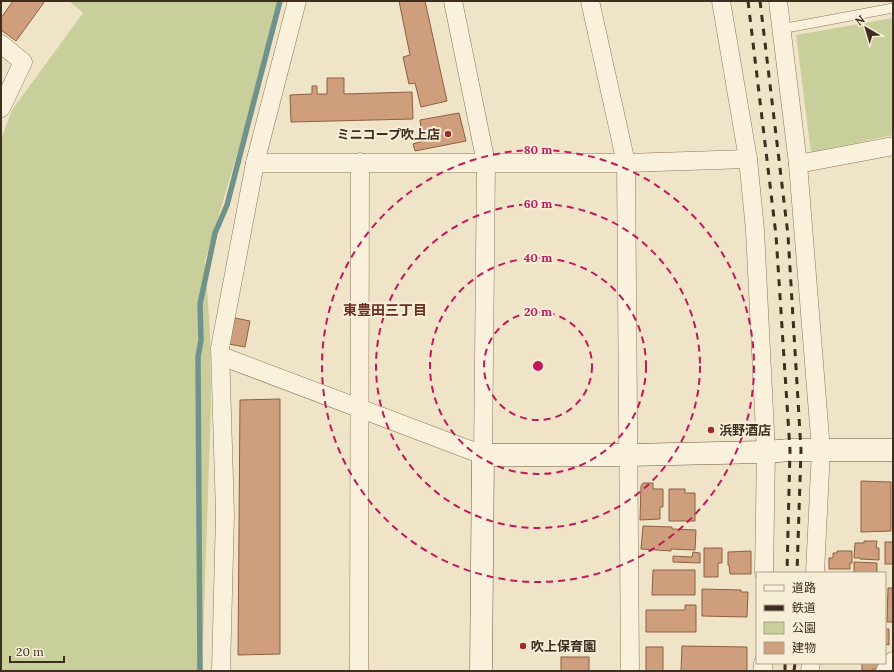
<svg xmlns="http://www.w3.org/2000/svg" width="894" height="672" viewBox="0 0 894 672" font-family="Lora,'Noto Sans JP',serif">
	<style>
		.green { fill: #c9cf9b }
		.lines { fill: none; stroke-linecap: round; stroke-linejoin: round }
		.stream { stroke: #6f938a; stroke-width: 5.5 }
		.building { fill: #cf9f7d; stroke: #8d5f41 }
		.lane-casing { stroke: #8d765c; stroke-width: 10 }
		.street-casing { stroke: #8d765c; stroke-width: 19 }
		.secondary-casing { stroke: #6f573f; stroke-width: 23 }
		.lane { stroke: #faf1dc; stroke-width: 9 }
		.street { stroke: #faf1dc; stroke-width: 18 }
		.secondary { stroke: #faf1dc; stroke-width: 22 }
		.rail { stroke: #3d2e20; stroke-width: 3; stroke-dasharray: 7 7; stroke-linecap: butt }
		.ring { fill: none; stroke: #c2185b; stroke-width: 2; stroke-dasharray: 7 5 }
		.poi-dot { fill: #9e2a2b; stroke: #f7eed8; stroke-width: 1.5 }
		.labels { text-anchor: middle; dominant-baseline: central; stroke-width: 4; stroke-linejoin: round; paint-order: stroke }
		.poi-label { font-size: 13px; font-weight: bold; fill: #3d2e20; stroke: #f7eed8; text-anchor: start }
		.neighbourhood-label { font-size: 14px; font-weight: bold; fill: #6b2e1e; stroke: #f7eed8 }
		.centre { fill: #c2185b; stroke: #f7eed8; stroke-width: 2 }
		.ring-label { font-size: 12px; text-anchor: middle; font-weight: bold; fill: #c2185b; stroke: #f7eed8; stroke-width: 4; stroke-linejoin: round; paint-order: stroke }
	</style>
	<rect width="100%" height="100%" fill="#f0e4c8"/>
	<!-- green -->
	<g class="green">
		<path d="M69,1h214l-78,260 5,70 1,74 -9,266h-201v-532l11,-29 71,-97z"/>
		<path d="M893,18v117l-82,18 -15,-118z"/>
	</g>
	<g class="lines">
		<!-- stream -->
		<path class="stream" d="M200,671l-2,-314 3,-17 -1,-36 15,-71 12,-28 53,-204"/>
	</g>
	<!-- building -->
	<g class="building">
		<path d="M13,1h32l-29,40 -15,-11v-12z"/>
		<path d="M399,1h26l22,100 -26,6 -6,-24 -6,1 -6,-27 7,-2z"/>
		<path d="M327,78h17v16l68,-2 1,27 -122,3 -1,-27 22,-1v-8h5v8h10z"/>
		<path d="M459,113l7,28 -51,10 -2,-7 10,-3 -3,-21z"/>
		<path d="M235,318l15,3 -5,26 -16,-3z"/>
		<path d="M280,399v255l-42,1 2,-255z"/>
		<path d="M861,481l30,1v49l-30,1z"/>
		<path d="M643,483h10v6h10v18h-3v12l-20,1 1,-34z"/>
		<path d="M669,489h16v4h10v28h-26z"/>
		<path d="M643,526l29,1v2l24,1 -1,20 -24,-1v2l-30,-2z"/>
		<path d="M864,541h13l-1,7h3v12l-19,-1v-1h-6l1,-15h9z"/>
		<rect x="885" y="542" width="8" height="22"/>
		<path d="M704,548h18v15h-4v14h-14z"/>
		<path d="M751,551v23h-21l-1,-9h-1v-13z"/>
		<path d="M837,551h15v12h-2v6h-21v-11h4v-5h4z"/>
		<path d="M693,552l7,1v10l-27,-1v-6l19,1z"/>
		<path d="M854,562l23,1v10h-23z"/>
		<path d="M653,570h42v25h-43z"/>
		<path d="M888,588h5v34h-6z"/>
		<path d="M702,589l39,1v2h7l-1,25 -45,-1z"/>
		<path d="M685,605h11v27h-50v-22h39z"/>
		<path d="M885,629h4v16l-4,-1z"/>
		<path d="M682,646l65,1v24h-66z"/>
		<rect x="646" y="647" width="17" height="24"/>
		<rect x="561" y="657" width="28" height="14"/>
		<path d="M862,663h16v6h-5v2h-11z"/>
	</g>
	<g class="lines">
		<!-- lane casing -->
		<g class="lane-casing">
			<path id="lane" d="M781,29l112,-21"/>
		</g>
		<!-- street casing -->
		<g class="street-casing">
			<g id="street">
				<path d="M590,1l36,162 4,508"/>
				<path d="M721,1l27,158 7,71 11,222 -2,121"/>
				<path d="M778,1l20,163 23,286 -6,123"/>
				<path d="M1,44l22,18 -22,46"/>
				<path d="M255,163h371l122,-4"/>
				<path d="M798,164l95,-18"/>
				<path d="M221,356l262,99 3,-292 -33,-162"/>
				<path d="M221,671l4,-157 -5,-166 35,-185 42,-162"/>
				<path d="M359,671l1,-509"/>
				<path d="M763,671v-8"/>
				<path d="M810,671l1,-8"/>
				<path d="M885,671l8,-10"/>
			</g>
		</g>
		<!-- secondary casing -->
		<g class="secondary-casing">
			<path id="secondary" d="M481,671l2,-216h146l137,-3 24,-2h103"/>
		</g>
		<!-- lane -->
		<use href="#lane" class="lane"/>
		<!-- street -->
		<use href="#street" class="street"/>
		<!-- secondary -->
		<use href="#secondary" class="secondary"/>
		<!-- rail -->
		<g class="rail">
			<path d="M748,1l28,234 14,215 -3,123"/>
			<path d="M760,1l28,234 13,215 -4,123"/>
			<path d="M785,671v-8"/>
			<path d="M794,671l1,-8"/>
		</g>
	</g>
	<!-- distance rings -->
	<g class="ring">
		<circle cx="538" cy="366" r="54"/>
		<circle cx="538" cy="366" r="108"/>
		<circle cx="538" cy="366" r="162"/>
		<circle cx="538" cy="366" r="216"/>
	</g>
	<!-- markers -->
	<g class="poi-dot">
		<circle cx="448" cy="134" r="4"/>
		<circle cx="711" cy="430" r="4"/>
		<circle cx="523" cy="646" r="4"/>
	</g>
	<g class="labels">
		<!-- poi labels -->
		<g class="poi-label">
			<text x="440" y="134" text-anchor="end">ミニコープ吹上店</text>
			<text x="719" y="430">浜野酒店</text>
			<text x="531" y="646">吹上保育園</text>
		</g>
		<!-- neighbourhood labels -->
		<g class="neighbourhood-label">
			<text x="385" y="310">東豊田三丁目</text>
		</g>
	</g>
	<circle cx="538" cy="366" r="6" class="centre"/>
	<g class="ring-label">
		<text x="538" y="154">80 m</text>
		<text x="538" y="208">60 m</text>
		<text x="538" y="262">40 m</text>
		<text x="538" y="316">20 m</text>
	</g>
	<!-- border -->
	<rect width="894" height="672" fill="none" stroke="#3d2e20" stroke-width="4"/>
	<!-- legend -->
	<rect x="756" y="572" width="130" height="92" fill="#f7eed8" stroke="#ada18e"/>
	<rect x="764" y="585" width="20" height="6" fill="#faf1dc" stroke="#ada18e"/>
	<text x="792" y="592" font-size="12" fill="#3d2e20">道路</text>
	<rect x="764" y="605" width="20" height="6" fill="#3d2e20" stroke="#ada18e"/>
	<text x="792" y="612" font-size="12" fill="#3d2e20">鉄道</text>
	<rect x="764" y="622" width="20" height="12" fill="#c9cf9b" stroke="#ada18e"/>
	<text x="792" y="632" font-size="12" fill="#3d2e20">公園</text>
	<rect x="764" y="642" width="20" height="12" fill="#cf9f7d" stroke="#ada18e"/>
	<text x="792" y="652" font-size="12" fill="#3d2e20">建物</text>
	<!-- north arrow -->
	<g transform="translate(866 28) rotate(322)" stroke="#f7eed8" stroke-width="3" paint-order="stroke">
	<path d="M0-3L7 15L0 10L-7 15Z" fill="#3d2e20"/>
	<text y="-6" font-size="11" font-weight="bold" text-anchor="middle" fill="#3d2e20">N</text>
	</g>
	<!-- scale -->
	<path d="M10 656v6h54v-6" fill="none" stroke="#3d2e20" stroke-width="2"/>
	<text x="16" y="656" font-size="12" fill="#3d2e20" stroke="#f7eed8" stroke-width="3" paint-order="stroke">20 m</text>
</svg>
